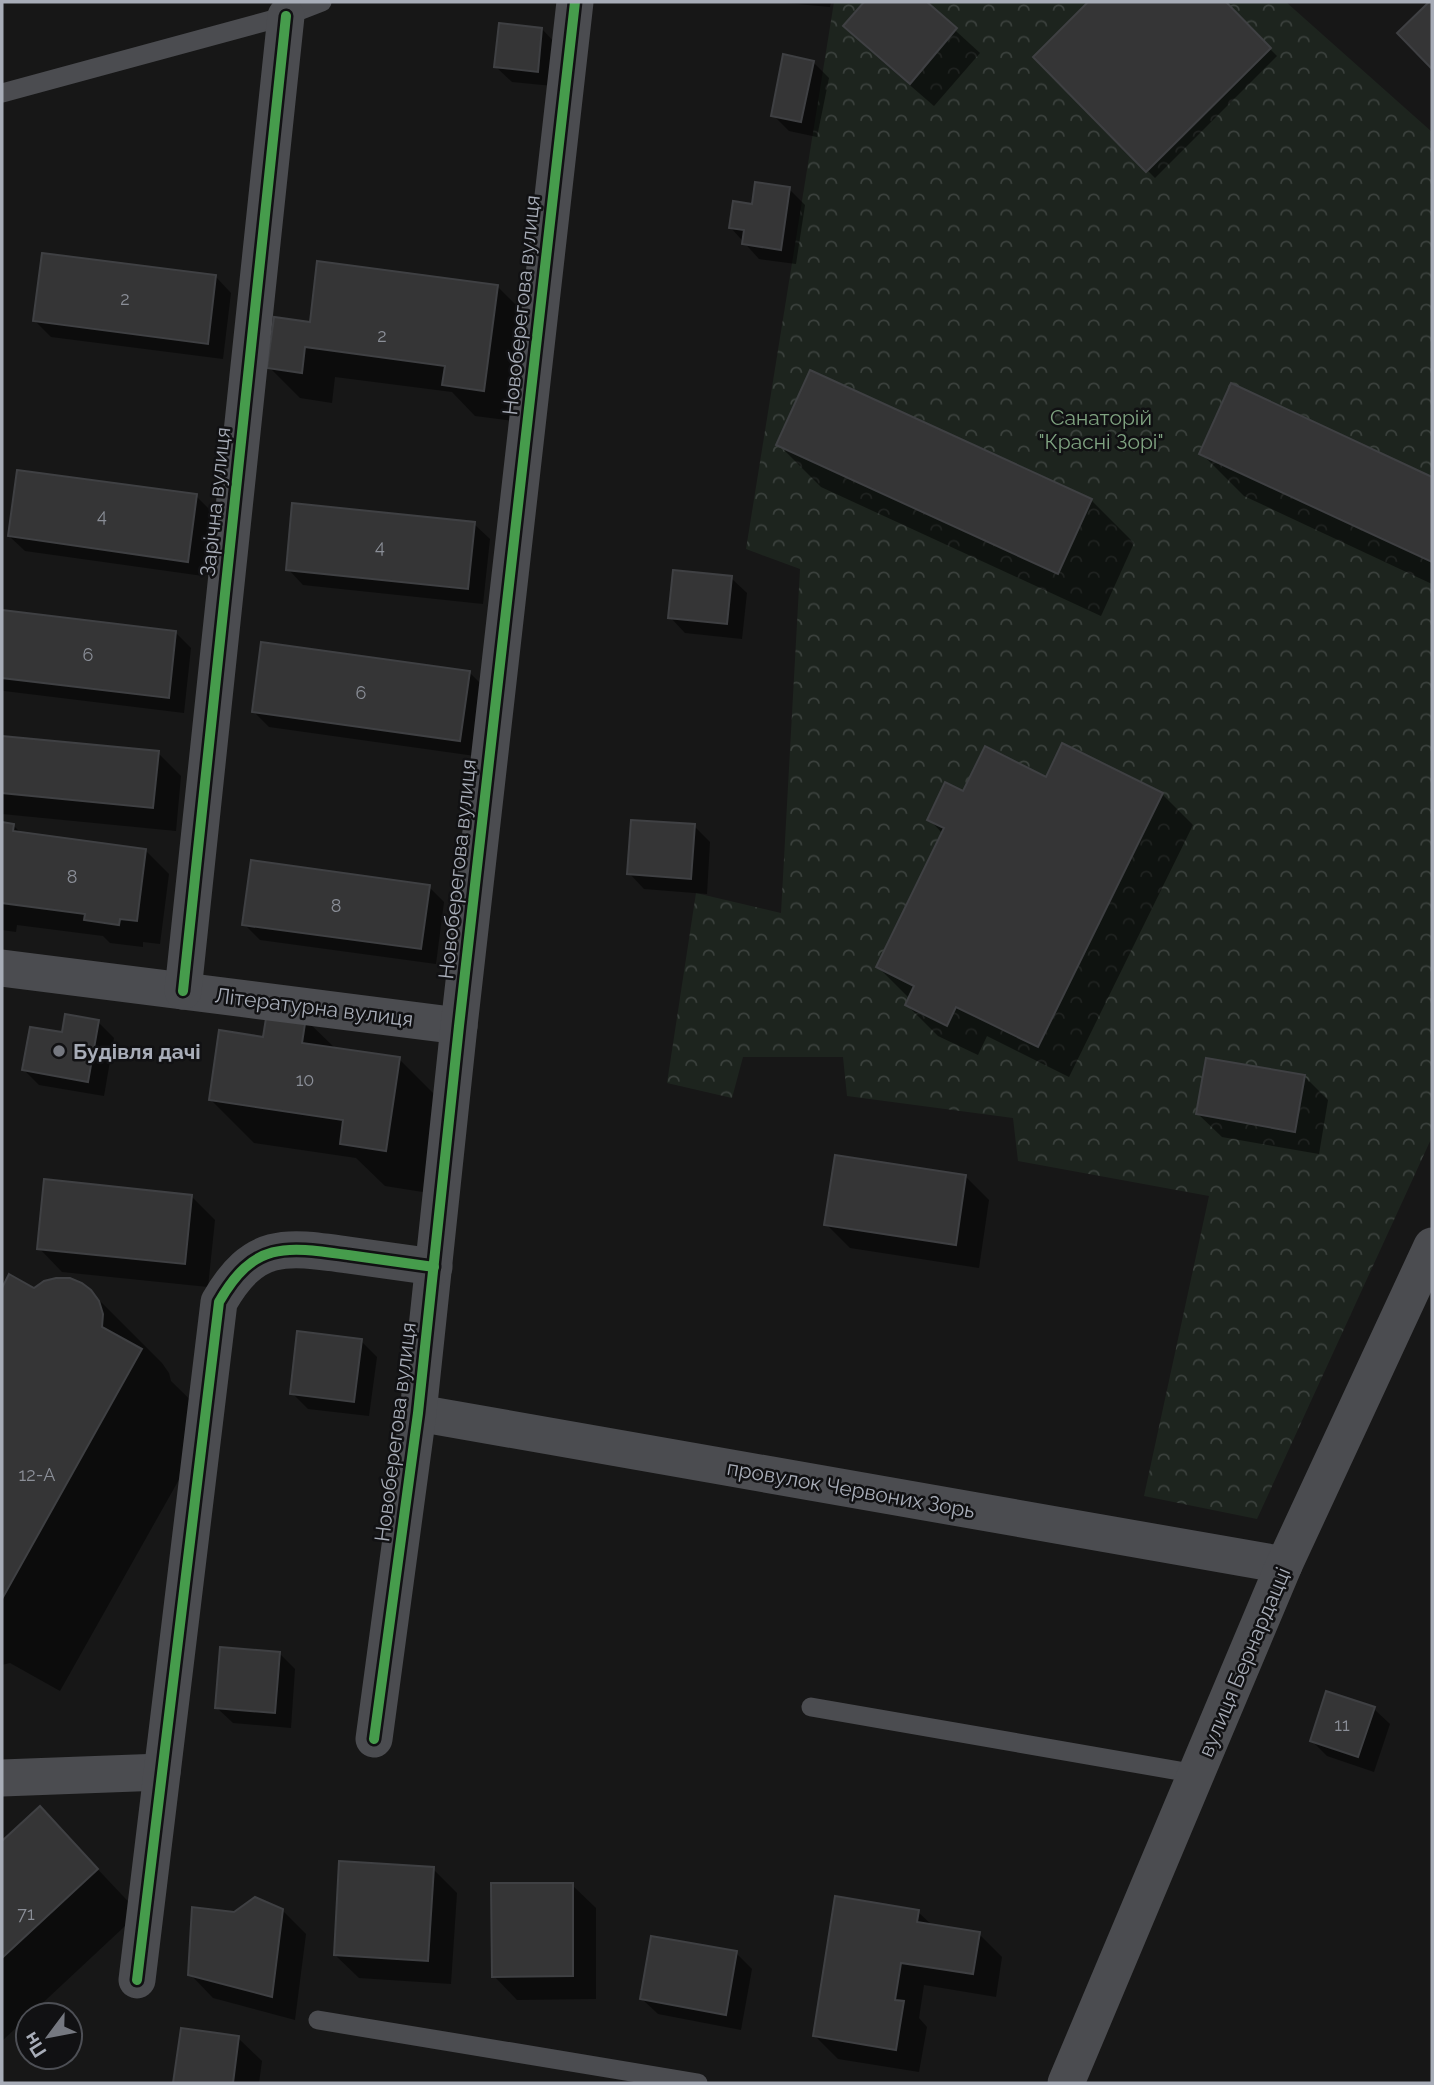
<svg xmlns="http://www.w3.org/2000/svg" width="1434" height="2085" viewBox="0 0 1434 2085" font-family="Raleway,sans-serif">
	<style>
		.forest { fill: url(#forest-crowns) }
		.shadow { fill: #0007 }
		.building { fill: #353536; stroke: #3f4043; stroke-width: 2 }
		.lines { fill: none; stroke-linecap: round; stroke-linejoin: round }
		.lane { stroke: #4b4c50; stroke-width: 19 }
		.street { stroke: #4b4c50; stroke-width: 37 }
		.cycleway-casing { stroke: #111113; stroke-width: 15 }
		.cycleway { stroke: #469c4c; stroke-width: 10 }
		.poi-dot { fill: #757880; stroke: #111113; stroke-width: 2.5 }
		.labels { text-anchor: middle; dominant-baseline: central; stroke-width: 5; stroke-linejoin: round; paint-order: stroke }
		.number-label { font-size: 18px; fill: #8b8f98 }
		.street-label { font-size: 21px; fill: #a8adb8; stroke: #111113 }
		.park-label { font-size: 21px; fill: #7fa381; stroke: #111113 }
		.poi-label { font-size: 21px; font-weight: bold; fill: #a8adb8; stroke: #111113; text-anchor: start }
	</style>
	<defs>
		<pattern id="forest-crowns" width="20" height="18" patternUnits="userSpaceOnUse" patternTransform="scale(1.75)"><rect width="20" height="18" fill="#1d241e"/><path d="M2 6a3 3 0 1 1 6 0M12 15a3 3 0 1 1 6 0" fill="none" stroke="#3b413d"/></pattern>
	</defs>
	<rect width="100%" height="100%" fill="#171717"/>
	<!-- forest -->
	<path class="forest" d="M834,2h452l146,130v1005l-175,382 -113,-23 65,-300 -191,-35 -5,-43 -166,-22 -4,-39h-100l-11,41 -65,-15 29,-190 85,20 19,-344 -54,-20z"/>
	<!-- shadow -->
	<g class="shadow">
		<path d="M774,2h57l-1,5z"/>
		<path d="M866,2h58l56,51 -46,53 -66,-57 -23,-23z"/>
		<path d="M1091,2h132l54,54 -122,122 -120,-121z"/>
		<path d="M542,29l15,16 -4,41 -41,-4 -16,-15z"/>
		<path d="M813,62l16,16 -12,59 -28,-6 -16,-16z"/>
		<path d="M789,189l16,16 -9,59 -37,-5 -28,-31 22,-22z"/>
		<path d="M216,277l15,16 -8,66 -172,-22 -16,-16z"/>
		<path d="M497,286l31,31 -13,104 -40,-5 -23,-24 -117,-15 -3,26 -32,-5 -31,-31 42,-43z"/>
		<path d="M1232,385l200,93v106l-188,-88 -43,-43z"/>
		<path d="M778,444l313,56 43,43 -33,73 -280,-129z"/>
		<path d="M196,496l16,16 -9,64 -178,-25 -16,-15z"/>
		<path d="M474,524l16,15 -7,65 -180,-19 -15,-16z"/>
		<path d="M731,578l16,15 -5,46 -57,-6 -15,-16z"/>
		<path d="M2,612l173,20 16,16 -7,65 -180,-22 -2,-1z"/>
		<path d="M469,672l16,16 -10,68 -206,-29 -15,-15z"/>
		<path d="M2,738l156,15 23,23 -5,55 -174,-17z"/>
		<path d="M1046,779l116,15 31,31 -124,252 -82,-41 -9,19 -40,-19 -31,-31 2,-7 -31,-31 65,-133 -14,-15 34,-26z"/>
		<path d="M2,824l11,1 9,9 124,17 23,23 -9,70 -17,-2v5l-33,-4 -7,-7 -86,-11 -1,7 -14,-2z"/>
		<path d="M694,826l16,16 -3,52 -63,-5 -15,-16z"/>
		<path d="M429,887l15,15 -8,62 -176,-24 -16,-16z"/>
		<path d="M305,1019l31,30 63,10 43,43 -13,91 -44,-7 -29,-28 -102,-15 -43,-43 54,-61z"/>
		<path d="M98,1022l16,16 -10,58 -65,-11 -15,-15 39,-36z"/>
		<path d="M1304,1076l24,24 -9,54 -97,-17 -24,-23z"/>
		<path d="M965,1176l24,24 -10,68 -129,-20 -24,-24z"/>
		<path d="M191,1196l24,24 -7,67 -146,-15 -23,-24z"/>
		<path d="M10,1277l24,13 56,1 72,72 7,10 2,8 41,40 -152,270 -50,-28 -8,2v-374z"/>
		<path d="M361,1341l16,16 -8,59 -61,-7 -16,-16z"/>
		<path d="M279,1653l16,16 -4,59 -58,-5 -16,-15z"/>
		<path d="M1374,1709l16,15 -16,48 -47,-16 -15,-15z"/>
		<path d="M40,1808l99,105 -137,128v-197z"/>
		<path d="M433,1869l24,24 -6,91 -92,-6 -24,-23z"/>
		<path d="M572,1885l24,23v91l-79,1 -23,-24z"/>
		<path d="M282,1910l24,24 -11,86 -82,-22 -23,-24 44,-60z"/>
		<path d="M918,1912l15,14 46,8 23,23 -6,40 -72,-12 -5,33 8,9 -8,45 -81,-13 -23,-23z"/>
		<path d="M736,1953l16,16 -11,61 -83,-16 -16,-15z"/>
		<path d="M182,2030l56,8 24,23 -3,22h-84z"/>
	</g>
	<!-- building -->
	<g class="building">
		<path d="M864,2h63l30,26 -47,56 -67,-58z"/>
		<path d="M1088,2h138l45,46 -125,124 -113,-115z"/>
		<path d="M1429,2h3v67l-35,-36z"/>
		<path d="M499,23l43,5 -4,44 -44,-5z"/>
		<path d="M783,54l31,7 -13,61 -30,-6z"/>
		<path d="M755,182l35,5 -9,63 -39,-6 2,-14 -15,-2 4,-27 19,3z"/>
		<path d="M42,253l174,22 -8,69 -175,-23z"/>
		<path d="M317,261l181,24 -14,106 -42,-6 3,-19 -140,-19 -3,26 -35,-5 7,-51 36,5z"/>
		<path d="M810,370l282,129 -34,75 -282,-129z"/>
		<path d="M1231,383l201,94v85l-233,-108z"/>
		<path d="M17,470l180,24 -9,68 -180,-26z"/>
		<path d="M292,503l183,19 -7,67 -182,-19z"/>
		<path d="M673,570l59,6 -5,48 -59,-6z"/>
		<path d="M2,610l174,21 -7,67 -167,-20z"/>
		<path d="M261,642l209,29 -10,70 -208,-29z"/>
		<path d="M2,736l157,15 -6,57 -151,-15z"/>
		<path d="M1062,743l101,50 -125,254 -82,-40 -9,19 -42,-21 9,-19 -38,-19 68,-139 -17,-8 18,-38 18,9 22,-45 61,31z"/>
		<path d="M631,820l64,4 -4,55 -64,-5z"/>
		<path d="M2,822l12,2 -1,7 133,18 -9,72 -17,-2 -1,6 -35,-5 1,-6 -83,-11z"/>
		<path d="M251,860l179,25 -9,64 -179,-24z"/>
		<path d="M267,1012l39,5 -4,26 98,14 -14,94 -46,-7 3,-24 -134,-20 10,-70 44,7z"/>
		<path d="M65,1014l34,6 -11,62 -66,-12 8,-43 32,5z"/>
		<path d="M1206,1058l99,17 -10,57 -99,-18z"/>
		<path d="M835,1155l131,20 -10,70 -132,-20z"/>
		<path d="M44,1179l148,16 -7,69 -148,-15z"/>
		<path d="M9,1274l25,14 10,-7 12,-3h14l12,5 9,7 8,11 4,13 -1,13 40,22 -140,250v-311z"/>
		<path d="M297,1331l65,8 -8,63 -64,-8z"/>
		<path d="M220,1647l60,5 -5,61 -60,-5z"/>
		<path d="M1326,1691l49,16 -17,50 -48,-16z"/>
		<path d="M40,1806l58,63 -96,89v-117z"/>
		<path d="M339,1861l95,6 -6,94 -94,-6z"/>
		<path d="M491,1883h82v93l-81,1z"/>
		<path d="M835,1896l84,14 -2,12 63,10 -7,42 -72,-11 -6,37 9,1 -8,49 -83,-14z"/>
		<path d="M255,1897l28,12 -11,88 -84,-22 4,-68 42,5z"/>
		<path d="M651,1936l86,15 -11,64 -86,-16z"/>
		<path d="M181,2028l58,8 -6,47h-60z"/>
	</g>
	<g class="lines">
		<!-- lane -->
		<g class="lane">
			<path d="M2,93l284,-77 36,-14"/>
			<path d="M811,1707l386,67"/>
			<path d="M318,2020l380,63"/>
		</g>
		<!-- street -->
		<g class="street">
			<path d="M2,968l457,58"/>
			<path d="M183,991l103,-975"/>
			<path d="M418,1413l866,152"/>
			<path d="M374,1739l44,-326 41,-387 116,-1024"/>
			<path d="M2,1778l160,-6"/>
			<path d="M137,1980l82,-678c35,-61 66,-56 129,-47 28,4 57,8 86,12"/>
			<path d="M1066,2083l218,-518 148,-319"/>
		</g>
		<!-- cycleway casing -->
		<g class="cycleway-casing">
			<g id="cycleway">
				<path d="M183,991l103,-975"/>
				<path d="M374,1739l44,-326 41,-387 116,-1024"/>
				<path d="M137,1980l82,-678c35,-61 66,-56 129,-47 28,4 57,8 86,12"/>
			</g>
		</g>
		<!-- cycleway -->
		<use href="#cycleway" class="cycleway"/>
	</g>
	<!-- markers -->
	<circle class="poi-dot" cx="59" cy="1051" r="7"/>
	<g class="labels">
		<!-- number labels -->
		<g class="number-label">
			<text x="125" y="298">2</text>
			<text x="382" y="335">2</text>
			<text x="102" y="515">4</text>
			<text x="380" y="546">4</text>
			<text x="88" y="654">6</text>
			<text x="361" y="692">6</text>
			<text x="72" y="876">8</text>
			<text x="336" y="905">8</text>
			<text x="305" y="1079">10</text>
			<text x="37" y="1474">12-А</text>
			<text x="1342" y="1724">11</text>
			<text x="26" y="1913">71</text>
		</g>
		<!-- street labels -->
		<g class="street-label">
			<text transform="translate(521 305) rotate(-84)">Новоберегова вулиця</text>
			<text transform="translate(215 502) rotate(-84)">Зарічна вулиця</text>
			<text transform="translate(457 869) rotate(-84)">Новоберегова вулиця</text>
			<text transform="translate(314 1007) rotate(7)">Літературна вулиця</text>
			<text transform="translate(395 1432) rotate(-83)">Новоберегова вулиця</text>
			<text transform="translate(851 1489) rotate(10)">провулок Червоних Зорь</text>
			<text transform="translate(1244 1662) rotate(-67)">вулиця Бернардацці</text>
		</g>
		<!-- park labels -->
		<g class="park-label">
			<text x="1101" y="417">Санаторій<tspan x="1101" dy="24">"Красні Зорі"</tspan></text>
		</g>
		<!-- poi labels -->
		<g class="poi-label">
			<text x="73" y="1051">Будівля дачі</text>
		</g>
	</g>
	<!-- border -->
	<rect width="1434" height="2085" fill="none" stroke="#a8adb8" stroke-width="7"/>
	<!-- north arrow -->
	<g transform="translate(49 2036) rotate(238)"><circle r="33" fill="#111113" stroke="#4d4f55" stroke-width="2"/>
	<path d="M0-5L12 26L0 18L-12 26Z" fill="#757880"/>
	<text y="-10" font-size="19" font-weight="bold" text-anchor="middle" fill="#a8adb8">Пн</text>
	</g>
</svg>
